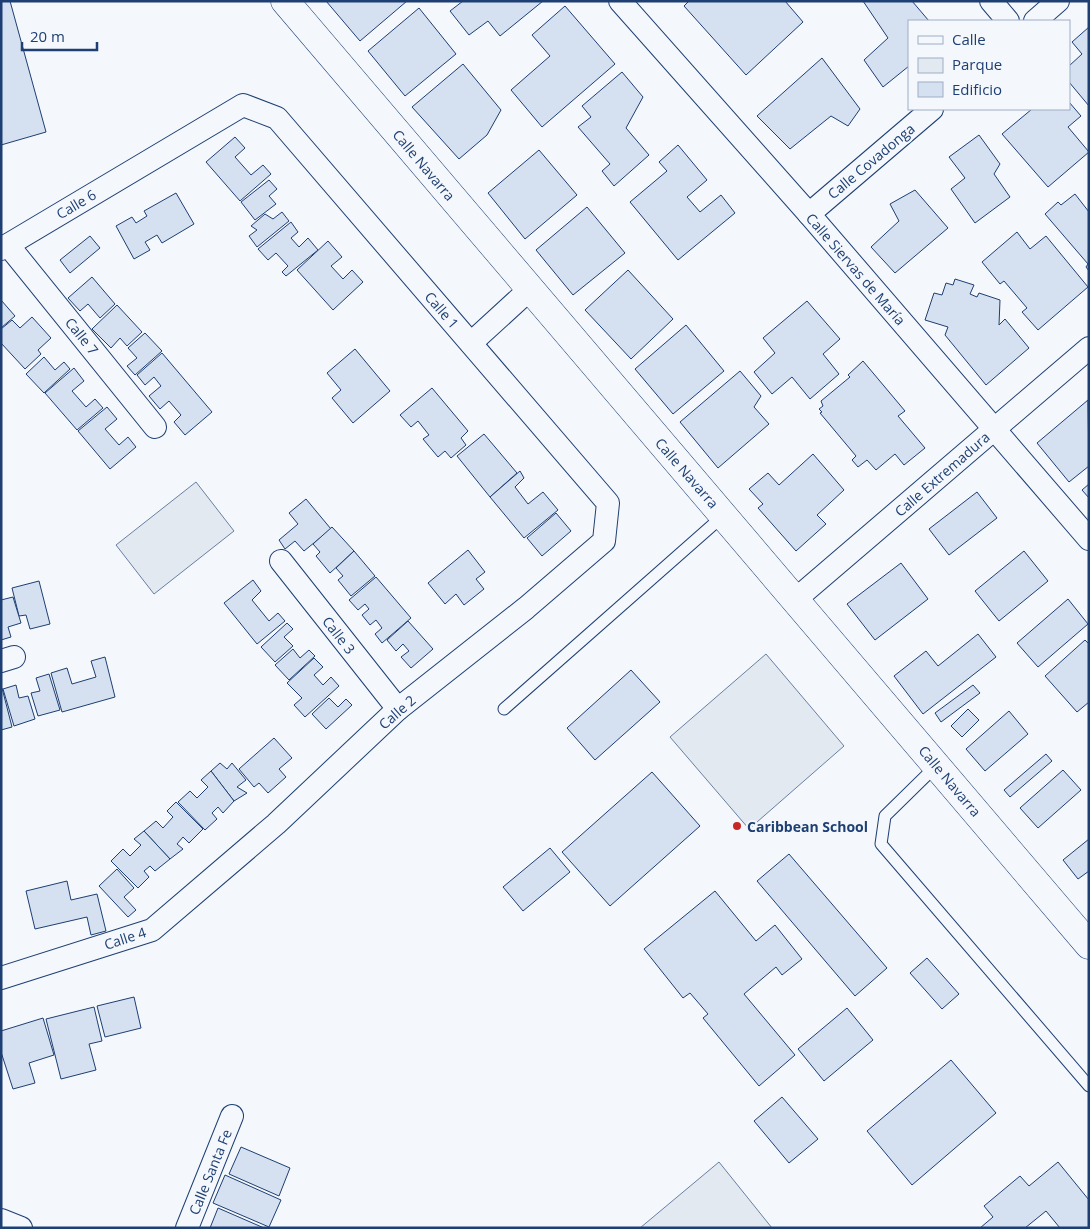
<svg xmlns="http://www.w3.org/2000/svg" width="1090" height="1229" viewBox="0 0 1090 1229" font-family="'Open Sans',sans-serif">
	<style>
		.green { fill: #e3e9f0; stroke: #687fa3 }
		.building { fill: #d5e0f0; stroke: #1d3f73 }
		.lines { fill: none; stroke-linecap: round; stroke-linejoin: round }
		.service-casing { stroke: #1d3f73; stroke-width: 13 }
		.minor-casing { stroke: #1d3f73; stroke-width: 24 }
		.tertiary-casing { stroke: #1d3f73; stroke-width: 29 }
		.service { stroke: #f4f7fb; stroke-width: 11 }
		.minor { stroke: #f4f7fb; stroke-width: 22 }
		.tertiary { stroke: #f4f7fb; stroke-width: 28 }
		.poi-dot { fill: #c62828; stroke: #f4f7fb; stroke-width: 2 }
		.labels { text-anchor: middle; dominant-baseline: central; stroke-width: 4; stroke-linejoin: round; paint-order: stroke }
		.street-label { font-size: 14px; fill: #1d3f73; stroke: #f4f7fb }
		.poi-label { font-size: 14px; font-weight: bold; fill: #1d3f73; stroke: #f4f7fb; text-anchor: start }
	</style>
	<rect width="100%" height="100%" fill="#f4f7fb"/>
	<!-- green -->
	<g class="green">
		<path d="M196,482l38,49 -80,63 -38,-49z"/>
		<path d="M766,654l78,92 -95,83 -79,-92z"/>
		<path d="M719,1162l53,66h-132z"/>
	</g>
	<!-- building -->
	<g class="building">
		<path d="M1,1h9l36,131 -45,13z"/>
		<path d="M326,1h81l-47,40z"/>
		<path d="M463,1h80l-43,35 -12,-15 -19,14 -19,-24z"/>
		<path d="M689,1h96l18,21 -57,53 -62,-69z"/>
		<path d="M863,1h49l17,20h-20v45l-26,21 -19,-27 24,-22z"/>
		<path d="M565,6l50,58 -73,63 -31,-37 39,-34 -18,-21z"/>
		<path d="M419,8l37,46 -51,42 -37,-45z"/>
		<path d="M1089,27v79l-20,-24v-16l13,-12 -10,-12z"/>
		<path d="M822,58l38,51 -12,17 -17,-10 -41,33 -33,-33z"/>
		<path d="M463,64l38,46 -14,25 -28,24 -47,-52z"/>
		<path d="M622,72l21,25 -17,31 23,27 -35,31 -12,-15 8,-7 -32,-37 13,-10 -9,-11z"/>
		<path d="M1069,102l12,14 -13,11 21,25 -41,35 -46,-53 30,-25h37z"/>
		<path d="M979,135l21,29 -6,10 16,23 -35,26 -24,-34 14,-11 -16,-21z"/>
		<path d="M235,137l10,11 -10,9 16,18 12,-10 8,9 -31,27 -34,-39z"/>
		<path d="M678,145l29,35 -20,17 13,15 21,-17 14,18 -57,47 -48,-58 37,-31 -8,-9z"/>
		<path d="M539,150l38,45 -52,44 -37,-46z"/>
		<path d="M269,180l8,9 -8,7 7,8 -21,16 -14,-18z"/>
		<path d="M915,190l33,38 -53,45 -24,-26 28,-26 -9,-17z"/>
		<path d="M176,193l18,31 -32,19 -5,-8 -12,7 5,8 -16,9 -18,-33 16,-9 4,6 11,-7 -3,-5z"/>
		<path d="M1075,194l14,18v59l-3,-4 2,-3 -43,-50 13,-12 3,3z"/>
		<path d="M587,207l38,46 -52,42 -37,-45z"/>
		<path d="M282,212l7,9 -32,26 -8,-11 8,-6 -6,-4 14,-12 8,5z"/>
		<path d="M291,222l7,10 -7,6 8,9 9,-9 10,12 -32,26 -4,-4 6,-6 -12,-13 -8,7 -10,-11z"/>
		<path d="M1017,232l13,17 16,-13 42,51 -50,43 -16,-18 5,-4 -23,-27 -4,3 -18,-22z"/>
		<path d="M90,236l10,12 -30,25 -10,-13z"/>
		<path d="M328,241l14,16 -11,9 12,13 9,-9 11,12 -30,28 -36,-40z"/>
		<path d="M628,270l45,49 -42,40 -46,-49z"/>
		<path d="M92,277l23,27 -15,14 -12,-14 -8,7 -12,-13z"/>
		<path d="M955,279l19,6 -4,9 7,3 2,-4 21,7 -1,25 6,-6 24,29 -43,37 -41,-50 3,-8 -23,-7 9,-27 8,2 4,-12 7,2z"/>
		<path d="M1,300l14,16 -14,12z"/>
		<path d="M807,301l33,38 -17,15 16,20 -29,25 -18,-22 -20,17 -18,-22 21,-19 -12,-15z"/>
		<path d="M117,305l25,27 -15,14 -7,-8 -9,10 -19,-19z"/>
		<path d="M32,317l19,21 -13,12 3,4 -16,15 -24,-26v-14l11,-9 8,8z"/>
		<path d="M686,325l38,46 -51,43 -38,-45z"/>
		<path d="M145,333l17,18 -27,24 -8,-9 10,-8 -9,-10z"/>
		<path d="M355,349l35,42 -37,32 -21,-25 9,-8 -14,-17z"/>
		<path d="M162,353l50,59 -27,23 -11,-13 7,-7 -12,-14 -9,8 -11,-13 12,-10 -7,-9 -9,8 -8,-10z"/>
		<path d="M44,357l11,13 9,-8 6,7 -26,24 -18,-19z"/>
		<path d="M863,361l42,50 -7,5 27,32 -21,17 -9,-11 -19,16 -9,-10 -9,7 -6,-7 4,-4 -36,-43 2,-1 -3,-3 4,-3 -2,-5 29,-24 -2,-2z"/>
		<path d="M74,368l10,13 -12,10 14,16 9,-8 8,9 -26,22 -32,-37z"/>
		<path d="M740,371l21,25 -7,11 15,17 -51,44 -38,-46z"/>
		<path d="M432,388l36,43 -7,7 5,7 -15,13 -6,-7 -7,6 -15,-18 6,-4 -11,-14 -7,6 -11,-12z"/>
		<path d="M1088,400l1,66 -20,16 -32,-39z"/>
		<path d="M107,407l10,12 -12,10 14,16 9,-8 8,10 -26,22 -32,-38z"/>
		<path d="M484,434l33,39 -27,24 -33,-41z"/>
		<path d="M813,454l31,36 -27,25 9,9 -30,27 -38,-43 5,-4 -14,-15 19,-16 11,12z"/>
		<path d="M520,471l4,7 -9,9 13,17 15,-12 15,18 -34,28 -34,-41z"/>
		<path d="M1089,484v14l-7,-8z"/>
		<path d="M977,492l20,26 -48,37 -20,-26z"/>
		<path d="M306,499l25,30 -27,22 -9,-10 -10,8 -6,-9 19,-16 -9,-11z"/>
		<path d="M556,513l15,18 -29,25 -15,-18z"/>
		<path d="M332,527l22,24 -24,22 -14,-17 4,-4 -7,-8z"/>
		<path d="M468,550l17,22 -9,7 8,10 -20,16 -8,-11 -11,10 -17,-21z"/>
		<path d="M354,551l21,25 -24,20 -13,-16 5,-4 -7,-8z"/>
		<path d="M1024,551l24,30 -49,40 -24,-30z"/>
		<path d="M901,563l27,36 -53,41 -28,-36z"/>
		<path d="M376,577l35,41 -29,25 -7,-9 7,-6 -6,-8 -6,5 -8,-10 7,-6 -4,-5 -7,6 -9,-10z"/>
		<path d="M253,580l8,11 -9,9 17,21 9,-8 7,8 -28,23 -33,-41z"/>
		<path d="M39,581l11,43 -20,5 -4,-14 -7,1 -7,-28z"/>
		<path d="M13,597l8,26 -13,4 3,10 -10,3v-40z"/>
		<path d="M1068,599l20,25 -50,43 -21,-24z"/>
		<path d="M408,621l25,28 -22,19 -10,-11 8,-6 -6,-7 -7,7 -9,-11z"/>
		<path d="M287,623l6,6 -9,8 9,9 -18,16 -14,-15z"/>
		<path d="M978,634l18,23 -73,57 -29,-38 32,-25 12,15z"/>
		<path d="M1085,640l4,4v58l-12,10 -32,-36z"/>
		<path d="M293,649l7,9 9,-8 6,6 -26,24 -14,-15z"/>
		<path d="M105,657l10,40 -53,15 -11,-39 16,-5 5,16 24,-7 -5,-16z"/>
		<path d="M314,658l9,9 -9,8 9,10 8,-8 8,9 -34,31 -11,-12 8,-7 -15,-15z"/>
		<path d="M631,670l29,32 -65,58 -28,-32z"/>
		<path d="M49,674l11,36 -22,6 -7,-23 9,-2 -4,-13z"/>
		<path d="M16,685l3,13 9,-2 7,23 -21,7 -11,-37z"/>
		<path d="M973,685l7,8 -39,29 -6,-9z"/>
		<path d="M2,688l10,39 -11,3v-42z"/>
		<path d="M329,698l9,9 8,-8 6,6 -26,24 -14,-15z"/>
		<path d="M968,709l11,11 -17,17 -11,-11z"/>
		<path d="M1009,711l19,23 -43,37 -19,-22z"/>
		<path d="M274,738l18,20 -13,11 7,8 -18,16 -9,-10 -5,4 -15,-18z"/>
		<path d="M1046,754l6,7 -42,36 -6,-7z"/>
		<path d="M220,763l7,6 5,-6 14,17 -9,7 10,6 -13,8 -23,-30z"/>
		<path d="M1063,770l18,20 -43,38 -18,-20z"/>
		<path d="M211,771l23,30 -11,12 -5,-6 -6,6 5,6 -12,11 -27,-28 12,-11 7,7 11,-11 -7,-7z"/>
		<path d="M652,772l48,54 -90,80 -48,-54z"/>
		<path d="M176,802l27,27 -14,14 -6,-6 -6,7 6,5 -13,10 -26,-28 12,-10 7,7 10,-11 -6,-6z"/>
		<path d="M144,831l26,28 -15,12 -5,-5 -6,5 5,6 -11,11 -27,-27 12,-12 7,7 11,-11 -7,-6z"/>
		<path d="M1089,839v32l-11,8 -15,-19z"/>
		<path d="M550,848l20,24 -47,39 -20,-24z"/>
		<path d="M789,854l98,114 -32,28 -98,-115z"/>
		<path d="M117,869l17,19 -10,9 12,13 -8,7 -29,-31z"/>
		<path d="M67,881l4,19 26,-6 9,37 -15,4 -4,-18 -52,12 -9,-38z"/>
		<path d="M715,891l41,50 19,-16 27,34 -20,16 -6,-8 -32,27 51,61 -36,31 -56,-68 5,-4 -18,-21 -7,5 -39,-49z"/>
		<path d="M927,958l32,36 -17,15 -32,-36z"/>
		<path d="M134,997l7,31 -36,9 -8,-31z"/>
		<path d="M94,1007l8,34 -13,3 7,26 -35,9 -15,-60z"/>
		<path d="M847,1008l26,32 -49,41 -26,-32z"/>
		<path d="M43,1018l11,37 -25,8 6,20 -22,6 -12,-37v-21z"/>
		<path d="M951,1060l45,53 -84,72 -45,-54z"/>
		<path d="M782,1097l36,42 -29,24 -35,-42z"/>
		<path d="M241,1147l49,21 -11,28 -50,-22z"/>
		<path d="M1058,1162l31,38v28h-29l-14,-17 -21,17h-45l13,-11 -9,-11 36,-30 9,10z"/>
		<path d="M225,1175l56,25 -12,27 -56,-24z"/>
		<path d="M218,1208l46,20h-54z"/>
	</g>
	<g class="lines">
		<!-- service casing -->
		<g class="service-casing">
			<g id="service">
				<path d="M504,709l220,-194"/>
				<path d="M936,766l-51,50 -4,28 208,242"/>
			</g>
		</g>
		<!-- minor casing -->
		<g class="minor-casing">
			<g id="minor">
				<path d="M620,1l189,213 280,325"/>
				<path d="M991,1l17,20"/>
				<path d="M1035,21l23,-20"/>
				<path d="M809,214l123,-105"/>
				<path d="M8,245l147,182"/>
				<path d="M1,249l242,-144 34,13 331,385 -4,38 -78,67 -128,101 -122,115 -124,106 -151,48"/>
				<path d="M471,343l58,-53"/>
				<path d="M281,561l117,148"/>
				<path d="M796,599l293,-251"/>
				<path d="M1,661l13,-4"/>
				<path d="M1,1220l20,8"/>
				<path d="M187,1228l45,-112"/>
			</g>
		</g>
		<!-- tertiary casing -->
		<g class="tertiary-casing">
			<path id="tertiary" d="M285,1l804,944"/>
		</g>
		<!-- service -->
		<use href="#service" class="service"/>
		<!-- minor -->
		<use href="#minor" class="minor"/>
		<!-- tertiary -->
		<use href="#tertiary" class="tertiary"/>
	</g>
	<!-- markers -->
	<circle class="poi-dot" cx="737" cy="826" r="5"/>
	<g class="labels">
		<!-- street labels -->
		<g class="street-label">
			<text transform="translate(871 161) rotate(-40)">Calle Covadonga</text>
			<text transform="translate(424 165) rotate(50)">Calle Navarra</text>
			<text transform="translate(76 204) rotate(-31)">Calle 6</text>
			<text transform="translate(856 269) rotate(49)">Calle Siervas de María</text>
			<text transform="translate(442 310) rotate(49)">Calle 1</text>
			<text transform="translate(82 336) rotate(51)">Calle 7</text>
			<text transform="translate(687 473) rotate(49)">Calle Navarra</text>
			<text transform="translate(942 474) rotate(-41)">Calle Extremadura</text>
			<text transform="translate(339 635) rotate(52)">Calle 3</text>
			<text transform="translate(397 712) rotate(-41)">Calle 2</text>
			<text transform="translate(950 781) rotate(50)">Calle Navarra</text>
			<text transform="translate(125 938) rotate(-18)">Calle 4</text>
			<text transform="translate(210 1172) rotate(-68)">Calle Santa Fe</text>
		</g>
		<!-- poi labels -->
		<g class="poi-label">
			<text x="747" y="826">Caribbean School</text>
		</g>
	</g>
	<!-- border -->
	<rect width="1090" height="1229" fill="none" stroke="#1d3f73" stroke-width="5"/>
	<!-- legend -->
	<rect x="908" y="20" width="162" height="90" fill="#f4f7fb" stroke="#9eadc5"/>
	<rect x="918" y="36" width="25" height="8" fill="#f4f7fb" stroke="#9eadc5"/>
	<text x="952" y="45" font-size="15" fill="#1d3f73">Calle</text>
	<rect x="918" y="58" width="25" height="15" fill="#e3e9f0" stroke="#9eadc5"/>
	<text x="952" y="70" font-size="15" fill="#1d3f73">Parque</text>
	<rect x="918" y="82" width="25" height="15" fill="#d5e0f0" stroke="#9eadc5"/>
	<text x="952" y="95" font-size="15" fill="#1d3f73">Edificio</text>
	<!-- scale -->
	<path d="M22 42v8h75v-8" fill="none" stroke="#1d3f73" stroke-width="2.5"/>
	<text x="30" y="42" font-size="15" fill="#1d3f73" stroke="#f4f7fb" stroke-width="4" paint-order="stroke">20 m</text>
</svg>
